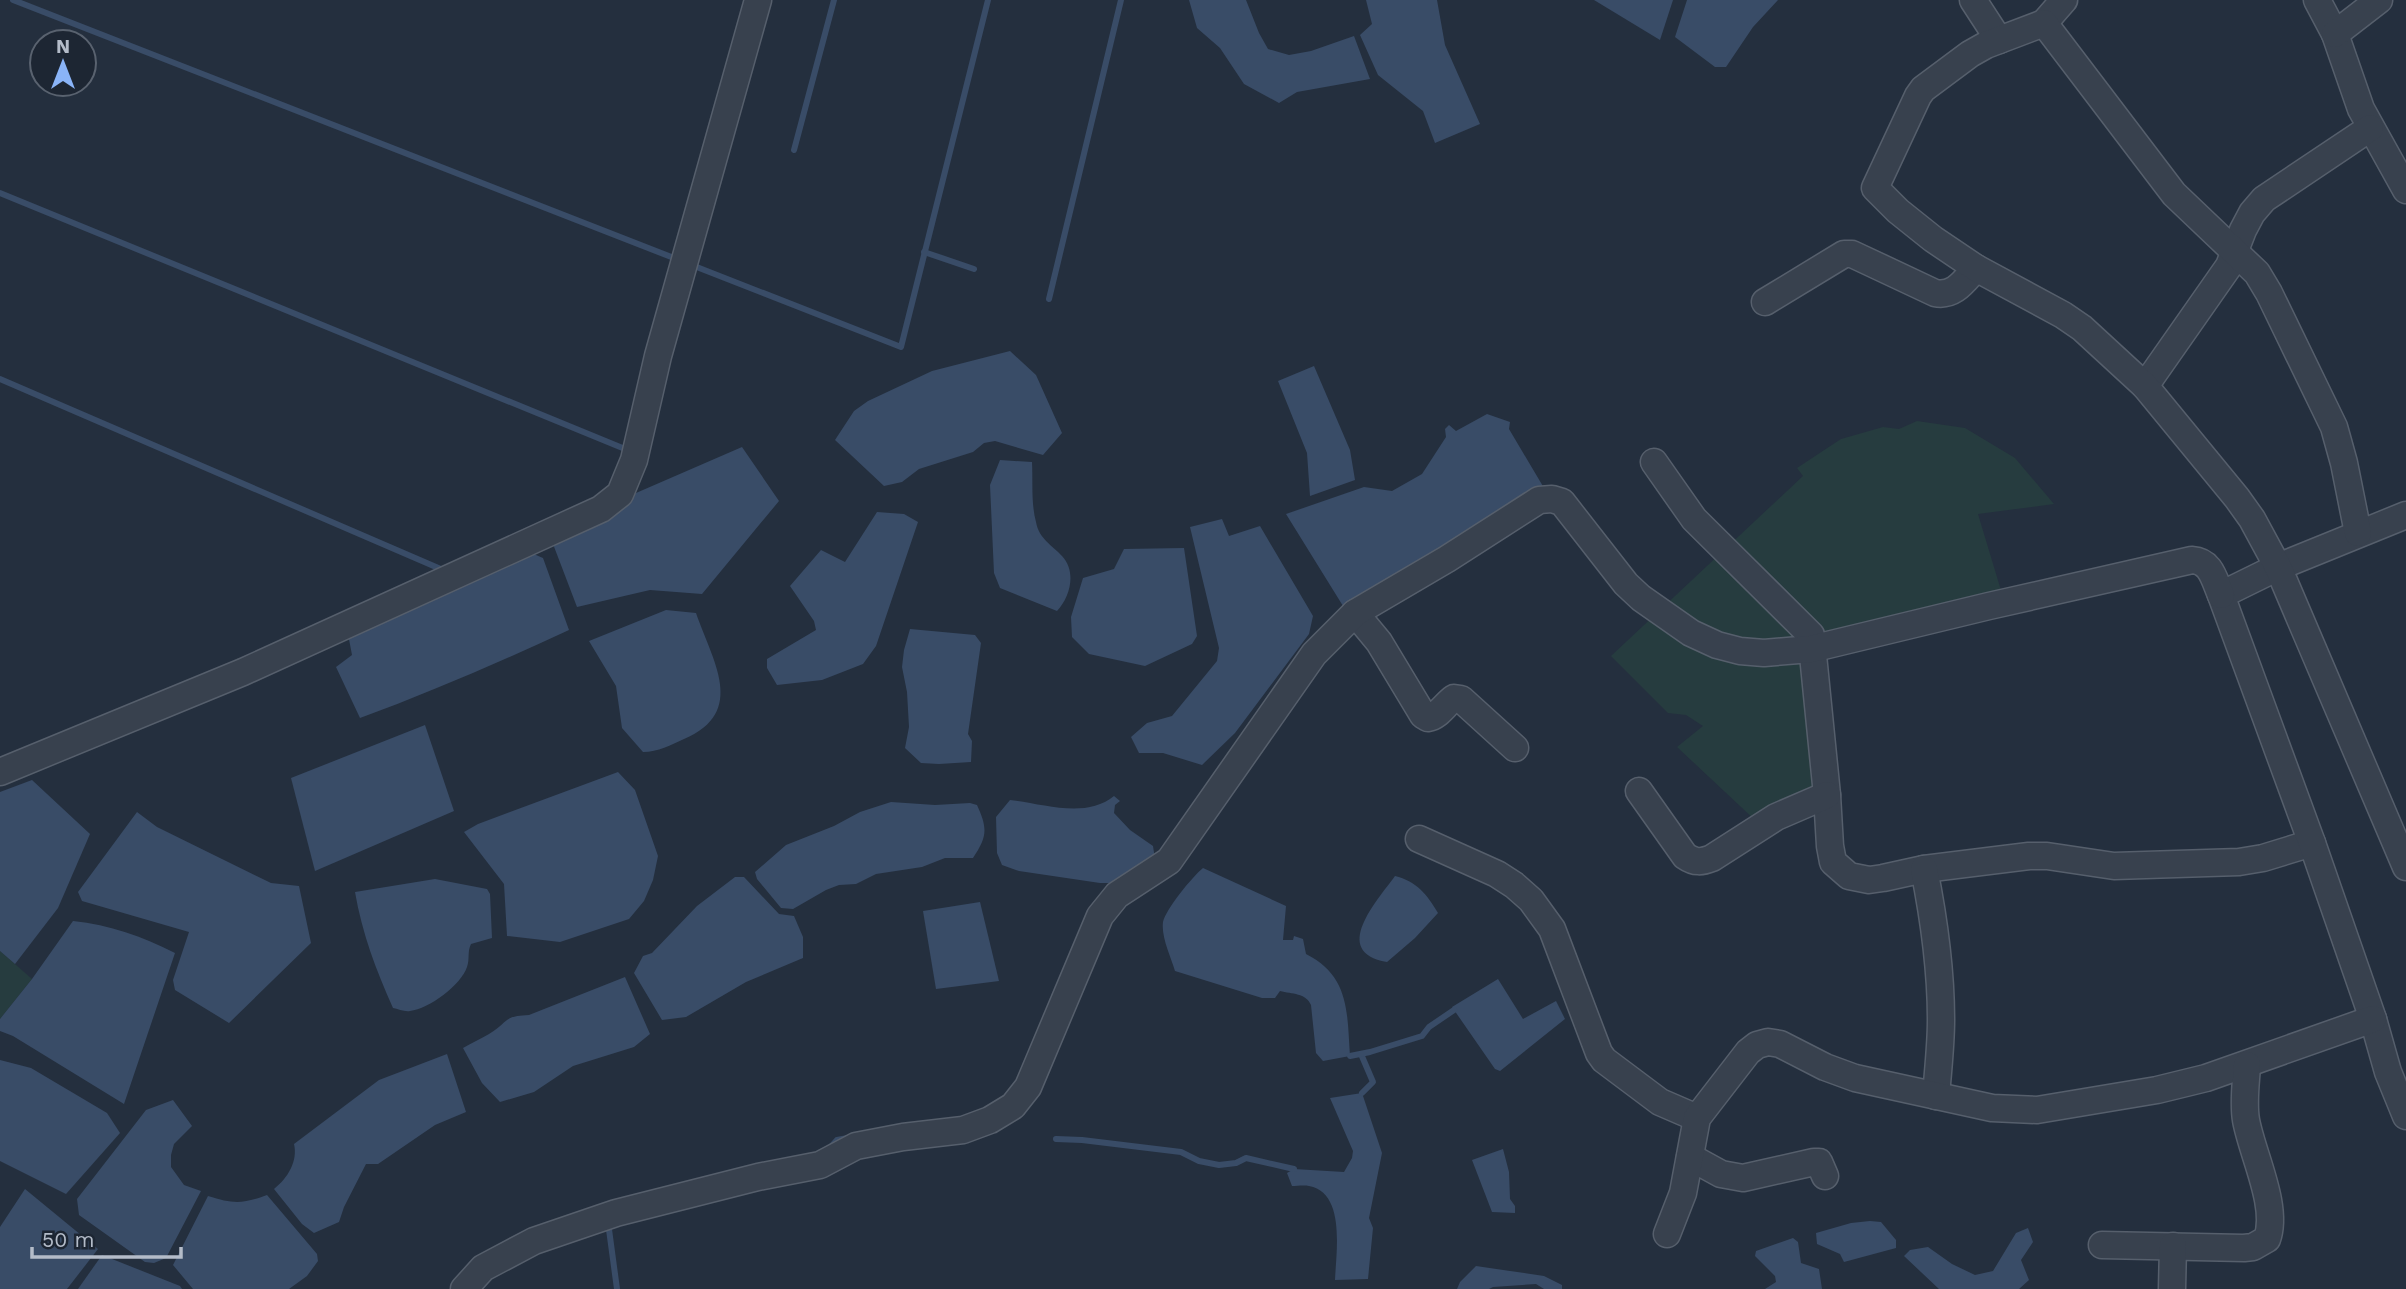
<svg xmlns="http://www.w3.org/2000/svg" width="2406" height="1289" viewBox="0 0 2406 1289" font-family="'Work Sans',sans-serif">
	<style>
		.green { fill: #263c3f }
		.water { fill: #394c67 }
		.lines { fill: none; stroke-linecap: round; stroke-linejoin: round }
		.stream { stroke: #394c67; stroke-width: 6 }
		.minor-casing { stroke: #565f6c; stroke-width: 29 }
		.minor { stroke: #38414e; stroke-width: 26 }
	</style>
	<rect width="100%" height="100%" fill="#242f3e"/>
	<!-- green -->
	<g class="green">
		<path d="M1917,421l48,7 50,30 39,46 -76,10 25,83 -186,46 4,143 -65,35 -79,-74 26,-21 -17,-11 -18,-2 -57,-57 192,-180 -6,-8 44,-29 42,-12 16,2z"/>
		<path d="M0,951l32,28 -32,40z"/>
	</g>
	<!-- water -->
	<g class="water">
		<path d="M1189,0h57l13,33 9,16 21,6 22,-4 43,-15 16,43 -73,13 -18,11 -35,-19 -24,-36 -23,-20z"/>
		<path d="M1366,0h71l8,45 35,79 -45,19 -12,-32 -45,-36 -18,-40 12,-11z"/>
		<path d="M1594,0h79l-13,40z"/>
		<path d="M1687,0h91l-25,27 -27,40h-11l-40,-30z"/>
		<path d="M1010,351l26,24 26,58 -19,22 -48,-14 -11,2 -11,9 -54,17 -17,13 -18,4 -49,-46 19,-29 14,-10 64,-30z"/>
		<path d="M1314,366l36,84 5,30 -45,16 -3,-43 -29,-72z"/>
		<path d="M1487,414l23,8 -1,7 35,59 -201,118 -57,-92 78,-27 28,4 30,-17 24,-37 -1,-8 4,-4 7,6z"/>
		<path d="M742,447l37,54 -77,93 -52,-4 -73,17 -24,-63 58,-28 25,-23z"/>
		<path d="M1000,460l32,2c1,19 -1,42 4,60 3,17 16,23 26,34 15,16 8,41 -5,55l-57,-23 -6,-15 -4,-88z"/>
		<path d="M877,512l27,2 14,8 -42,124 -13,18 -41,16 -45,5 -10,-17v-9l49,-29 -2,-9 -24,-35 31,-36 24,12z"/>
		<path d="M1222,519l7,17 31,-10 53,90 -4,18 -74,99 -33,32 -39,-12h-24l-8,-16 16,-14 25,-7 45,-55 2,-13 -29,-121z"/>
		<path d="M1184,548l13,88 -5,8 -47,22 -56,-12 -17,-17 -1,-20 12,-39 31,-9 10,-20z"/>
		<path d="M529,552l14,6 26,72c-69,32 -138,62 -209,88l-24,-51 16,-12 -4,-21z"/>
		<path d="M666,610l30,3c16,47 52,99 -12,126 -13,6 -26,13 -41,13l-21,-24 -6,-42 -27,-45z"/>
		<path d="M910,629l65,6 6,8 -13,91 4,7 -1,21 -32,2 -18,-1 -16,-15 4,-21 -2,-35 -5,-25 2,-17z"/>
		<path d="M425,725l29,86 -139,60 -24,-93z"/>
		<path d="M618,772l17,18 23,66 -5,24 -9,21 -15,18 -69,23 -53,-6 -3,-52 -40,-52 14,-8z"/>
		<path d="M32,780l58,54 -32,74 -43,56 -15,-13v-159z"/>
		<path d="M1114,796l6,5 -5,4 -1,8 16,17 23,16 2,13 -16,5 -24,19h-15l-81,-12 -17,-6 -5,-12 -1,-36 14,-17c34,4 76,19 104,-4z"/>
		<path d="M891,802l44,3 35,-2 7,2c11,24 10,32 -4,53h-28l-23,9 -46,7 -20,10 -17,1 -13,5 -33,19 -12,-1 -24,-29 -2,-7 31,-27 48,-19 26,-14z"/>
		<path d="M137,812l20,15 114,56 28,3 12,57 -82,80 -54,-33 -2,-10 16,-48 -107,-31 -4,-9z"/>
		<path d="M1203,868l83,38 -3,34h10l1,-4 9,3 3,15c44,22 41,59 44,102l-27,5 -7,-8 -5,-48c-5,-12 -19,-11 -31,-14l-5,7h-13l-87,-27c-4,-14 -14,-34 -12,-49 3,-13 29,-45 40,-54z"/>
		<path d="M1395,876c21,5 32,18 43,37l-23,25 -28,24c-57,-10 -10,-61 8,-86z"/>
		<path d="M735,877h9l35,37 15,2 9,21v21l-57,24 -60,35 -24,3 -28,-47 9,-17 9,-3 45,-47z"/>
		<path d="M435,879l52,10 3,5 2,44 -21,6c-4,8 -1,15 -4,23 -6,18 -38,42 -57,44 -5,1 -12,-2 -17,-3 -17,-38 -31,-75 -38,-116z"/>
		<path d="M980,902l19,79 -63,8 -13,-78z"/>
		<path d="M73,921c37,4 69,15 102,32l-51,151 -111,-68 -13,-5v-12l32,-40z"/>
		<path d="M625,977l25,57 -16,13 -61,19 -39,26 -34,10 -18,-19 -19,-35c8,-5 18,-9 26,-14 20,-12 13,-18 40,-19z"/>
		<path d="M1498,979l25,40 33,-18 9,18 -65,52 -5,-2 -43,-62z"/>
		<path d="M447,1054l19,58 -31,13 -57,39h-12l-22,43 -5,15 -25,11 -12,-9 -28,-35c14,-11 24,-28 20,-45l85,-64z"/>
		<path d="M0,1060l31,8 76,45 13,20 -54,61 -66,-33z"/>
		<path d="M1362,1093l20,60 -13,65 4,10 -5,51 -33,1c1,-28 11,-87 -26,-94 -5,-1 -12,0 -17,0l-5,-13 7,-4 50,3 8,-14 1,-7 -23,-53z"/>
		<path d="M173,1100l19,26 -18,18 -3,11v12l13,18 17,6 -35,67 -12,5 -9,-1 -66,-47 -2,-16 69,-89z"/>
		<path d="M1503,1149l6,23 1,27 5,7v7l-23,-1 -20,-52z"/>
		<path d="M25,1189l73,60 -31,40h-67v-62z"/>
		<path d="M267,1195l50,59 1,7 -11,15 -18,13h-96l-20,-24 35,-69c25,8 35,8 59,-1z"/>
		<path d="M1870,1221l11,1 15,18v8l-52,14 -4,-8 -23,-10 -1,-11 35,-10z"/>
		<path d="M2028,1228l5,14 -12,18 8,20 -10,9h-80l-35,-33 6,-6 18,-3 24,17 23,11 18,-4 23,-38z"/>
		<path d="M1793,1238l5,4 3,21 18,6 3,20h-57l11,-7 -1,-6 -20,-20 1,-5z"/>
		<path d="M102,1255l78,31 2,3h-104z"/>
		<path d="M1476,1266l68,10 18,9v4h-18l-8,-5 -43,3 -4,2h-32l3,-7z"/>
	</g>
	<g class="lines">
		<!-- stream -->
		<g class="stream">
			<path d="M13,0l666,260"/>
			<path d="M794,150l40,-150"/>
			<path d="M0,193l625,256"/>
			<path d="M924,252l50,17"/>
			<path d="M689,264l212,83 87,-347"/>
			<path d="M1049,299l72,-299"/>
			<path d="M0,379l443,191"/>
			<path d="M1361,1054l12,28 -11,11"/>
			<path d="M1350,1056l20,-4 52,-16 7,-9 25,-17"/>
			<path d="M1056,1139l26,1 99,12 18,9 20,4 17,-2 10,-5 48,11"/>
			<path d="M828,1150l9,-10 11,-2"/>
			<path d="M608,1222l9,67"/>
		</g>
		<!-- minor casing -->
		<g class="minor-casing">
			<g id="minor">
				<path d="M1973,0l26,40"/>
				<path d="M2317,0l18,34 26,75 45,81"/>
				<path d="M2044,23l20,-23"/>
				<path d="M2335,34l44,-34"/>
				<path d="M1765,302l79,-48h8l83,39c19,4 29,-12 41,-25"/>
				<path d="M2145,386l84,-120 14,-36 9,-17 12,-14 106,-71"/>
				<path d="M1654,462l40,57 117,116 16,160 3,51 3,16 16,14 20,4 14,-2 41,-9 105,-13h18l67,10 125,-4 24,-4 49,-15"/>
				<path d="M2406,515l-128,52 -57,28 91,248 61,176 15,53 18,44"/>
				<path d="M2358,533l-14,-70 -10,-36 -65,-134 -12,-20 -83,-79 -130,-171 -58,22 -16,9 -47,35 -5,7 -43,92 23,23 35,28 43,29 87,47 19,13 63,58 92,112 15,21 26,48 128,300"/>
				<path d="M1355,613l24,29 44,73 5,3c11,-2 17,-14 26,-20l7,1 54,49"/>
				<path d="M0,772l243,-100 358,-163 19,-15 14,-34 24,-104 100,-356"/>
				<path d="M1639,791l46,65c10,7 17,6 27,2l64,-41 51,-22"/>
				<path d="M1419,839l78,35 17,11 17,15 21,29 47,124 5,7 56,42 37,16"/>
				<path d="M1924,869c10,50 17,101 17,151 0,25 -3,50 -5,76"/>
				<path d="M1690,1157l31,17 22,4 71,-16h5l6,14"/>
				<path d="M1667,1234l16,-41 14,-75 51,-66 9,-7 11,-3 12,2 45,23 30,11 137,30 45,2 120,-20 49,-12 167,-59"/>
				<path d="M2102,1245l142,3 9,-1 14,-8c12,-33 -15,-85 -21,-119 -3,-18 0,-37 1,-55"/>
				<path d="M464,1289l19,-21 51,-27 82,-28 142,-36 62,-12 36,-19 47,-9 60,-7 27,-10 23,-14 15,-19 72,-171 17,-21 52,-34 145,-207 41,-41 92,-54 92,-59 13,-1 10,3 64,82 15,14 50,35 26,12 23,6 24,2 47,-4 178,-43 203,-46c19,1 22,19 29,35"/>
				<path d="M2172,1289l1,-43"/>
			</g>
		</g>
		<!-- minor -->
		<use href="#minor" class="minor"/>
	</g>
	<!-- north arrow -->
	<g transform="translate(63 63)"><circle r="33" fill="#1d2633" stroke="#59626f" stroke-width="2"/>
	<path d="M0-5L12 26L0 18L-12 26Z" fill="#8ab4f8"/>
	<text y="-10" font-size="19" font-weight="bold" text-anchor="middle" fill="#b4bcc9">N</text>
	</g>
	<!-- scale -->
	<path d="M32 1247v10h149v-10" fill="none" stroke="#b4bcc9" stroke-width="3.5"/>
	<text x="42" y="1247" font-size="21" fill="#b4bcc9" stroke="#1d2633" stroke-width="5" paint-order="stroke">50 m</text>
</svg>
